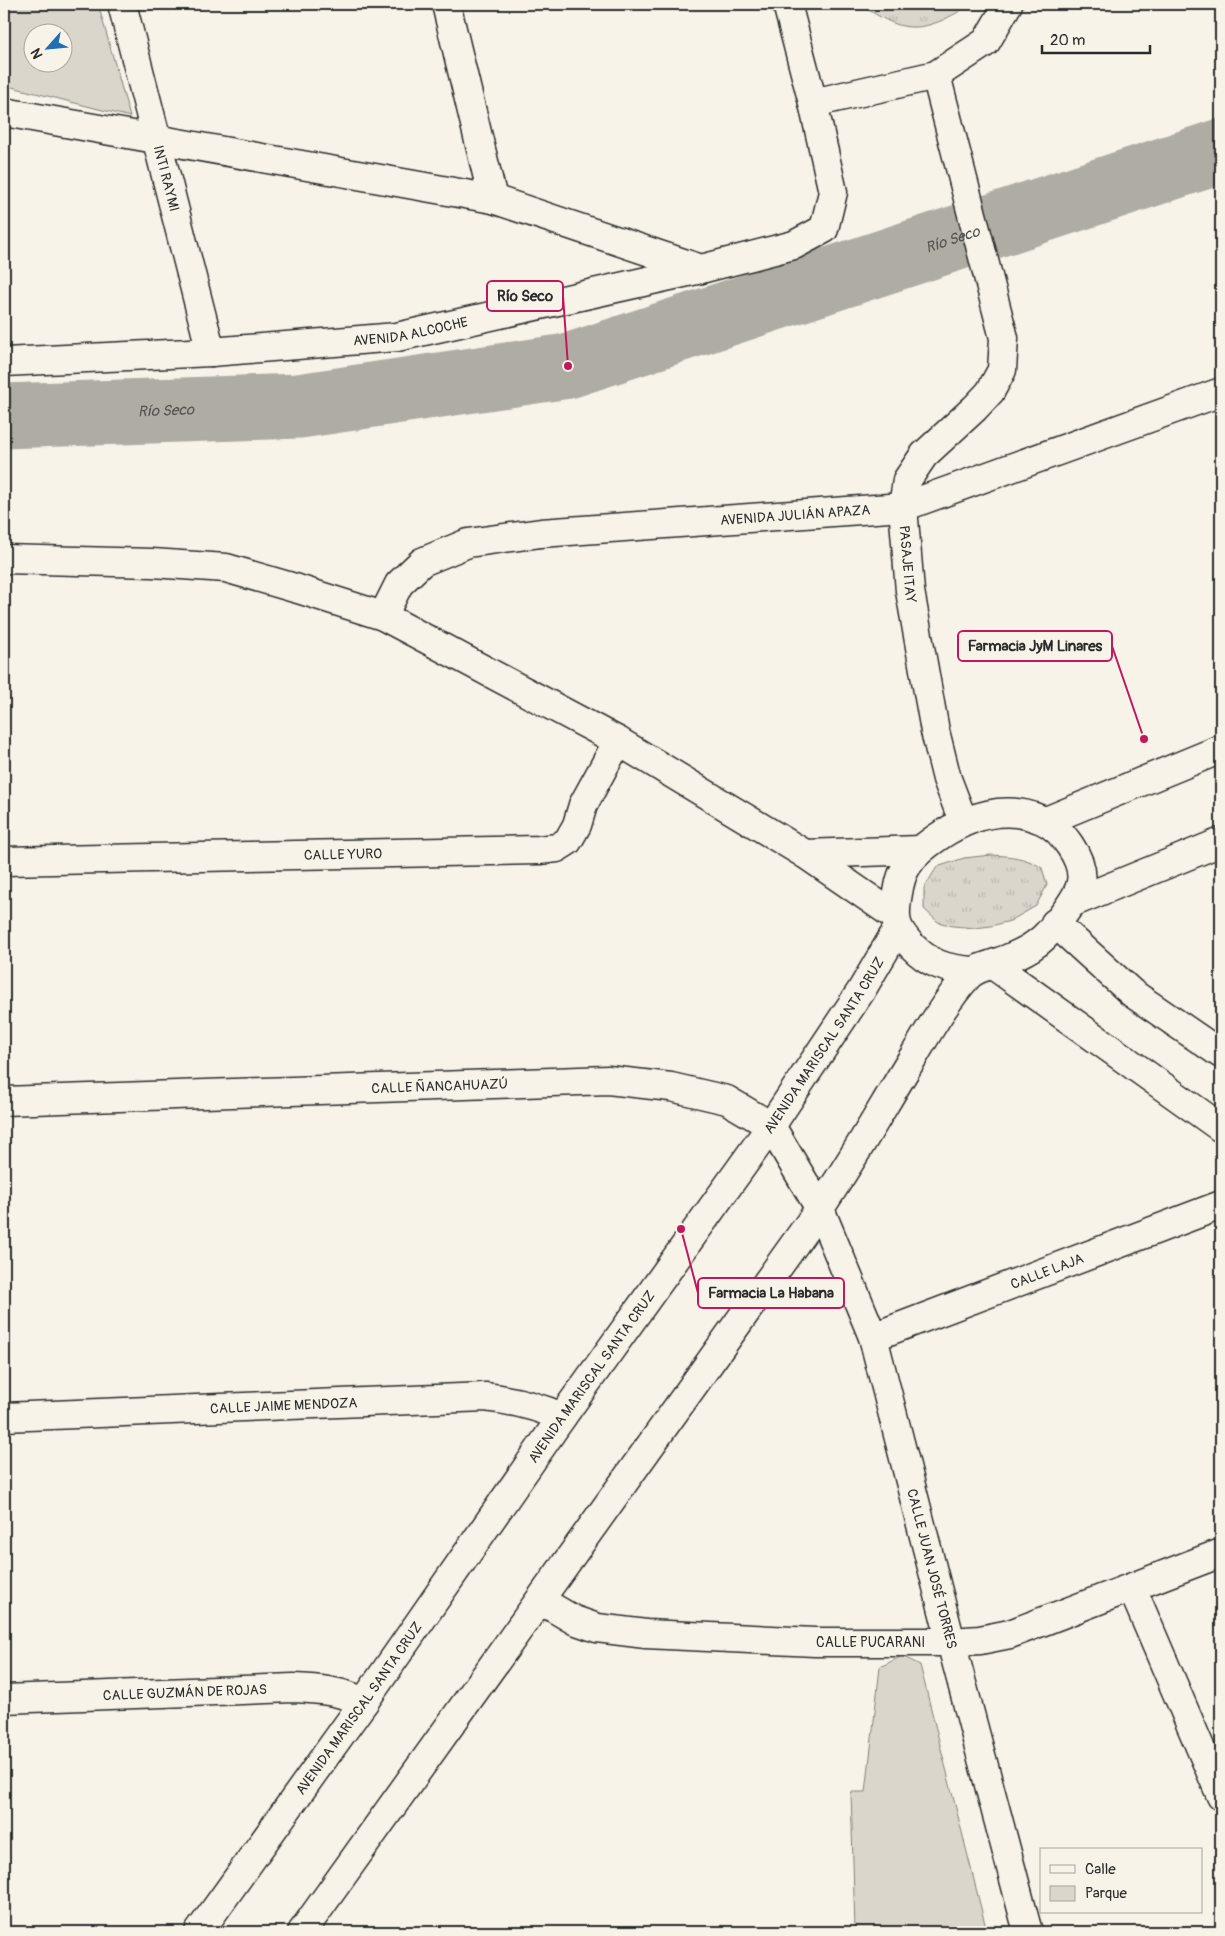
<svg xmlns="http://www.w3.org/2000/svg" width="1225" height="1936" viewBox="0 0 1225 1936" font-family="Pangolin,sans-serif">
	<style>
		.grass { fill: url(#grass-tufts); stroke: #82807c }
		.park { fill: #dad6cc; stroke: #82807c; fill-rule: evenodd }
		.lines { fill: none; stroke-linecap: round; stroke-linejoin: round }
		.river { stroke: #afaca4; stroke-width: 65 }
		.minor-casing { stroke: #2b2b2b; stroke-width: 31 }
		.tertiary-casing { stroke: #2b2b2b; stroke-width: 31 }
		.secondary-casing { stroke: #2b2b2b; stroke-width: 31 }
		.minor { stroke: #f7f3e8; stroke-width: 28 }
		.tertiary { stroke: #f7f3e8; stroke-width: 28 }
		.secondary { stroke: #f7f3e8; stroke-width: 28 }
		.labels { text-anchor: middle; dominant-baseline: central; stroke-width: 4; stroke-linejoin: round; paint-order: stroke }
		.street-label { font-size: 14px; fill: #2b2b2b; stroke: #f7f3e8 }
		.water-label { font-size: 15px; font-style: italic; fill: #53524f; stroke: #f7f3e8 }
		.leader { fill: none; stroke: #c2185b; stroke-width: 2 }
		.callout-dot { fill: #c2185b; stroke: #f7f3e8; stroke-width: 2 }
		.callout { fill: #f7f3e8; stroke: #c2185b; stroke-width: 2 }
		.callout-label { font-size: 15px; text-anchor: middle; font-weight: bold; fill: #2b2b2b }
	</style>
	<defs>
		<pattern id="grass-tufts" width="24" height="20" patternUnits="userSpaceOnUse" patternTransform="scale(1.25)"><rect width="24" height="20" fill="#dad6cc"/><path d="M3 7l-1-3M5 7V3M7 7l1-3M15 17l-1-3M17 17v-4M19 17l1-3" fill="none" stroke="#bbb8af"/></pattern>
	</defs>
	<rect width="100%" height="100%" fill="#f7f3e8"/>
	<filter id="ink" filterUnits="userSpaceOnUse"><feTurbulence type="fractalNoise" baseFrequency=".02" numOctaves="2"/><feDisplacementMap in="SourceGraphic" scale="10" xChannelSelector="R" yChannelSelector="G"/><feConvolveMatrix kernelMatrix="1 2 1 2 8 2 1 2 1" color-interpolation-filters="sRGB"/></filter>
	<g filter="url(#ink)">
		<!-- grass -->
		<g class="grass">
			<path d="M859,4h108c-6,8 -13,10 -22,15 -37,17 -54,5 -86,-15z"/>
			<path d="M991,855c19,1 35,2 51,13l5,17 -11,21 -26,15 -19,5 -16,2 -22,-2 -15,-4 -14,-13v-21l13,-21 27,-9z"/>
		</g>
		<!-- park -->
		<g class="park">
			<path d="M4,4h94l32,113 -126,-32zM32,32h30v30h-30z"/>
			<path d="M902,1656l18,9 67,267h-132l-4,-140h15l14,-125z"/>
		</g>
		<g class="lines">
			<!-- river -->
			<path class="river" id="s1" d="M4,416l295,-10 269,-40 653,-215"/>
			<!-- minor casing -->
			<g class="minor-casing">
				<g id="minor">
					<path id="s2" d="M122,4l89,348"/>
					<path d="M446,4l47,195"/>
					<path d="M4,112l489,87 208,70"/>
					<path d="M4,559l148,4 74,5 72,21 85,27 235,125 187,113 90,62"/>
					<path id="s3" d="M383,616l16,-32 23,-22 46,-19 73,-10 362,-26 318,-115"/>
					<path d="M805,854l115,-4"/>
					<path id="s4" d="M4,861l535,-11 18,-2 11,-7 9,-16 6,-20 35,-64"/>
					<path id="s5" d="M771,1126l49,83 53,128 78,305 77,290"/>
					<path id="s6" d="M873,1337l348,-132"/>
					<path id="s7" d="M4,1417l481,-20c27,3 52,9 77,20"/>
					<path d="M1132,1588l89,208"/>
					<path id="s8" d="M540,1600l34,20 23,8 49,6 169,8h136l29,-2 30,-6 211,-81"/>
					<path id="s9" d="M4,1699l289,-11c26,1 48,3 71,14"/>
				</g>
			</g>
			<!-- tertiary casing -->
			<g class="tertiary-casing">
				<g id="tertiary">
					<path id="s10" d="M4,362l207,-10 186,-15 304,-68 93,-24 30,-16 9,-37 -20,-89"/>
					<path d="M1046,821l175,-72"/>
					<path d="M1074,902l147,-60"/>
					<path id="s11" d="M4,1101l604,-21 63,7 56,13 44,26"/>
				</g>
			</g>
			<!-- secondary casing -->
			<g class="secondary-casing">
				<g id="secondary">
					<path d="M787,4l26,99 123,-28 50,-33 22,-38"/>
					<path id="s12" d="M936,75l68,263 -2,32 -12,22 -15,16 -51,47 -17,25 -4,27 7,84 25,140 12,48 16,42"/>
					<path d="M1055,923l77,70 89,61"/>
					<path d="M993,965l228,163"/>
					<path id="s13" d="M199,1932l165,-230 198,-285 209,-291 90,-135 37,-63"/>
					<path d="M302,1932c170,-237 340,-474 509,-711 38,-53 70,-112 104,-167 16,-27 32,-55 53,-78 9,-9 27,-12 39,-17 10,-4 21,-9 30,-16 13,-9 42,-46 44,-61 4,-22 -20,-54 -39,-62 -36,-16 -73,-4 -104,17 -12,8 -24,17 -31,29 -7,10 -8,21 -10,33 -3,22 -1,29 14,46 18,19 35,24 61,26"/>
				</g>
			</g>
			<!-- minor -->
			<use href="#minor" class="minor"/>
			<!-- tertiary -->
			<use href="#tertiary" class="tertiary"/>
			<!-- secondary -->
			<use href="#secondary" class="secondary"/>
		</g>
	</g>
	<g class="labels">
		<!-- street labels -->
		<g class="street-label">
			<text stroke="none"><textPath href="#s2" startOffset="180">INTI RAYMI</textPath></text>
			<text stroke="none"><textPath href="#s10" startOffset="408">AVENIDA ALCOCHE</textPath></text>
			<text stroke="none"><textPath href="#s3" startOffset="446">AVENIDA JULIÁN APAZA</textPath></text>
			<text stroke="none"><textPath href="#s12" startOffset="535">PASAJE ITAY</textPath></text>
			<text stroke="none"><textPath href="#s4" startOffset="339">CALLE YURO</textPath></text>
			<text stroke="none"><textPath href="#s13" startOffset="1085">AVENIDA MARISCAL SANTA CRUZ</textPath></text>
			<text stroke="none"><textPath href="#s11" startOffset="436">CALLE ÑANCAHUAZÚ</textPath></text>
			<text stroke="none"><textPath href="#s6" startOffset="186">CALLE LAJA</textPath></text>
			<text stroke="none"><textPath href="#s13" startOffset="680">AVENIDA MARISCAL SANTA CRUZ</textPath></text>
			<text stroke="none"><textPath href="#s7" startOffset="280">CALLE JAIME MENDOZA</textPath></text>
			<text stroke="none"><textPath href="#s5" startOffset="474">CALLE JUAN JOSÉ TORRES</textPath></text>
			<text stroke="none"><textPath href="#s8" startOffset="338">CALLE PUCARANI</textPath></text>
			<text stroke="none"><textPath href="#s9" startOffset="181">CALLE GUZMÁN DE ROJAS</textPath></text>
			<text stroke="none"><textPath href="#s13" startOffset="275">AVENIDA MARISCAL SANTA CRUZ</textPath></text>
		</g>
		<!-- water labels -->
		<g class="water-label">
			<text stroke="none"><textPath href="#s1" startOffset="972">Río Seco</textPath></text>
			<text stroke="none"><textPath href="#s1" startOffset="162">Río Seco</textPath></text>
		</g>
	</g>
	<!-- callouts -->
	<path class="leader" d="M568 366L563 296M1144 739L1112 646M681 1229L698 1293"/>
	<g class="callout-dot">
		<circle cx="568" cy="366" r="5"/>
		<circle cx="1144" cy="739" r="5"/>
		<circle cx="681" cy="1229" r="5"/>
	</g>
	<g class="callout">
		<rect x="487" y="281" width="76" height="30" rx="5"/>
		<rect x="958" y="631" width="154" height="30" rx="5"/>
		<rect x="698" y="1278" width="146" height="30" rx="5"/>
	</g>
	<g class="callout-label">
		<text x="525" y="301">Río Seco</text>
		<text x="1035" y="651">Farmacia JyM Linares</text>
		<text x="771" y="1298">Farmacia La Habana</text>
	</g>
	<!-- margin -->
	<rect width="1225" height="1936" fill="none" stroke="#f7f3e8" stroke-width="20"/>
	<rect x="10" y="10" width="1205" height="1916" fill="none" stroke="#2b2b2b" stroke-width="2" filter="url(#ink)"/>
	<!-- legend -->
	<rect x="1040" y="1848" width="162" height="65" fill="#f7f3e8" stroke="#a5a39c"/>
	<rect x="1050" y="1865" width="25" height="8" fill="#f7f3e8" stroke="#a5a39c"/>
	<text x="1085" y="1874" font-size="15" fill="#2b2b2b">Calle</text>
	<rect x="1050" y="1886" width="25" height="15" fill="#dad6cc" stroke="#a5a39c"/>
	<text x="1085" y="1898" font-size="15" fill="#2b2b2b">Parque</text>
	<!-- north arrow -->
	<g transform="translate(48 48) rotate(243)"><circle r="24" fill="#f7f3e8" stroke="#a5a39c"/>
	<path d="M0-4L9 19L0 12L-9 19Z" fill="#1f6fb2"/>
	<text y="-8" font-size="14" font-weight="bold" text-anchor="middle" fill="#2b2b2b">N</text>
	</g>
	<!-- scale -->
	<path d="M1042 45v8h108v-8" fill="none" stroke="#2b2b2b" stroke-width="2.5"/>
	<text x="1050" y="45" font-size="15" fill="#2b2b2b" stroke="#f7f3e8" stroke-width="4" paint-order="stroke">20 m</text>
</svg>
